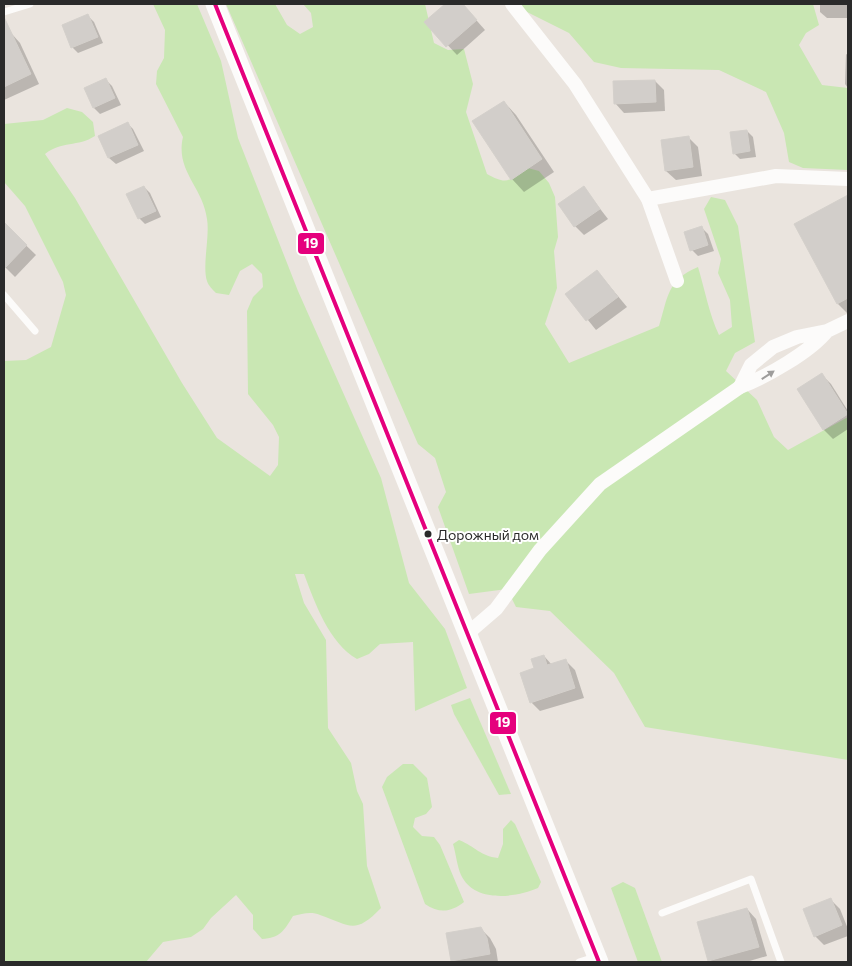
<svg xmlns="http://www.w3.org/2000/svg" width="852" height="966" viewBox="0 0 852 966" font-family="Commissioner,sans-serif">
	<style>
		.green { fill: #c9e7b3 }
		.shadow { fill: #0003 }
		.building { fill: #d2ceca; stroke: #d4d0cb }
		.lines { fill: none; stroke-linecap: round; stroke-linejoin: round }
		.service { stroke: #fcfbfa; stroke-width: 7 }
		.minor { stroke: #fcfbfa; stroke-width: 14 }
		.secondary { stroke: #fcfbfa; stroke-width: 19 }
		.bus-1-casing { stroke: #fff; stroke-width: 8 }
		.bus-1 { stroke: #e5007d; stroke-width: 4 }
		.oneway { fill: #9e9d9c }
		.bus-dot { fill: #2a2a2a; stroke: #fff; stroke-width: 2 }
		.labels { text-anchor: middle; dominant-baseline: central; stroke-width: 4; stroke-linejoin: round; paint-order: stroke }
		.bus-label { font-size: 14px; fill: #2a2a2a; stroke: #fff; text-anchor: start }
		.line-badge { stroke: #fff; stroke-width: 2 }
		.badge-label { font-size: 14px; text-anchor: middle; font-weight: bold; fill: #fff }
	</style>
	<rect width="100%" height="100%" fill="#eae4de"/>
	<!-- green -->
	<g class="green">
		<path d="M153,4h44l24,57 17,77 60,153 83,187 28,105 36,46 22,59 -52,23 -2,-69 -33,2 -11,10 -12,5c-28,-16 -42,-56 -53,-85h-9l9,29 22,37 2,88 23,35 6,28 6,13 4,62 14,42c-27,28 -31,17 -61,7 -9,-4 -18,-1 -27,1 -9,15 -13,22 -31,23l-9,-10v-14l-17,-20 -25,23 -8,11 -12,8 -28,5 -17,20h-142v-601l22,-1 25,-13 15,-52 -3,-13 -38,-76 -21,-24v-58l39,-4 24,-12 15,4 11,10 2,14c-17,11 -34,5 -50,18l30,44 107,185 35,55 53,38 8,-11 1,-28 -6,-12 -25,-31 -1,-83 6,-14 10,-10 -1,-13 -10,-10 -12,7 -11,24 -13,-2c-3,-3 -8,-8 -9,-12 -5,-15 3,-45 0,-62 -4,-32 -32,-48 -24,-82l-27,-53 1,-13 7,-13 1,-28z"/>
		<path d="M226,4h49l12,21 13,9 13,-7 -2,-14 -8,-9h122l9,39 14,7 16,-1 9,35 -7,28 21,62c18,10 23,9 37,-7l15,4 10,12 6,14 3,40 -4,14 3,37 -12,36 24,39 90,-37c9,-29 8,-46 39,-59 7,23 11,47 21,68l13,-8 -2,-27 -12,-27 3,-14 -17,-50 7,-12 14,3 13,26 17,116 -20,11 -9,18 31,29 17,37 14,13 60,-33v343l-203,-33 -31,-54 -64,-62 -34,-4 -9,-18 -38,5 -31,-87 8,-15 -11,-34 -17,-14z"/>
		<path d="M516,4h297l6,21 -13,8 -7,12 23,40 26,3v82l-45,-2 -14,-6 -5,-29 -18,-41 -47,-22 -98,-2 -27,-6 -25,-29 -52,-26z"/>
		<path d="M470,698l41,96 -12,1 -45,-81 -3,-9z"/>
		<path d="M403,764h10l14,14 5,29 -6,7 -11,4 -2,9 9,9 12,1 6,8 24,57c-13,10 -24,12 -39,2l-43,-117 5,-10z"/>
		<path d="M511,820l4,4 26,58 -3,6c-23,10 -64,15 -77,-13 -4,-9 -5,-21 -8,-31l6,-4c17,7 21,16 39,18l5,-14v-15z"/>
		<path d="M623,882l12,6 27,74h-24l-27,-74z"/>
	</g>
	<!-- shadow -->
	<g class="shadow">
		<path d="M447,4h15l23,26 -28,25 -31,-33z"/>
		<path d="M820,4h28v14h-21l-7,-6z"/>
		<path d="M88,16l6,6 9,21 -25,10 -6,-6z"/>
		<path d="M11,33l9,10 19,41 -35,16v-63z"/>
		<path d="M846,54l2,1v33l-3,-4z"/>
		<path d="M106,80l6,6 9,19 -21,9 -6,-6 -8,-19z"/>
		<path d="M655,81l9,9 1,21 -41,2 -9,-10z"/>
		<path d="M504,102l12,13 38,57 -30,20 -12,-13z"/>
		<path d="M127,123l6,6 11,22 -28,13 -7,-6 -10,-22z"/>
		<path d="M747,131l6,6 3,20 -16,2 -6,-6z"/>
		<path d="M688,137l10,10 4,29 -26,4 -10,-9z"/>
		<path d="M144,187l6,6 11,24 -16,7 -6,-6z"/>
		<path d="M584,188l24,31 -24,16 -9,-9z"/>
		<path d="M848,196v118l-10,-10 -42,-80z"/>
		<path d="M7,227l29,28 -21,22 -11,-11v-36z"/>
		<path d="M702,228l6,6 6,17 -16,5 -6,-6z"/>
		<path d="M597,271l30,36 -31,23 -29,-36z"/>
		<path d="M822,375l9,9 17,27v18l-15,10 -9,-9 -25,-40z"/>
		<path d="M544,656l8,9 14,-4 9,9 9,28 -44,13 -9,-9 5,-33z"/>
		<path d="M830,899l10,10 8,20v7l-24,9 -9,-9z"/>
		<path d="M747,909l9,10 11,37 -21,6h-35l-12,-39z"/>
		<path d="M480,928l10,10 6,11 2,13h-44l-2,-2z"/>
	</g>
	<!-- building -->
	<g class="building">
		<path d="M445,4h18l14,16 -31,27 -22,-25z"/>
		<path d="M88,14l10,23 -27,11 -9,-23z"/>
		<path d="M4,17l27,57 -27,13z"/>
		<path d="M106,78l9,20 -22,10 -9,-20z"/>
		<path d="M655,80l1,22 -42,2 -1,-23z"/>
		<path d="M504,101l38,58 -31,21 -39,-59z"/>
		<path d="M128,122l10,23 -30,13 -10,-22z"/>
		<path d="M747,130l3,21 -17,3 -3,-22z"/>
		<path d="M689,136l4,31 -28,4 -4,-31z"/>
		<path d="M144,186l12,25 -18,8 -12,-25z"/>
		<path d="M584,186l16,23 -26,18 -16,-23z"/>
		<path d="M848,195v103l-11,6 -43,-80z"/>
		<path d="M4,222l23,23 -23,24z"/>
		<path d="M702,226l6,19 -18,6 -6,-19z"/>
		<path d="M597,270l21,27 -32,24 -21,-27z"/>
		<path d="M822,373l26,41 -25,16 -26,-41z"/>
		<path d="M544,655l3,10 19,-6 9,29 -45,15 -10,-30 14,-5 -3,-9z"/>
		<path d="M831,898l11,27 -28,12 -11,-28z"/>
		<path d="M747,908l12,39 -51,14 -11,-39z"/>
		<path d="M481,927l6,11 3,16 -39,7 -5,-28z"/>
	</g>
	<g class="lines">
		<!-- service -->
		<g class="service">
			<path d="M4,12l26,-8"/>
			<path d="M4,295l31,36"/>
			<path d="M662,913l89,-34 30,83"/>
			<path d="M579,962l16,-5"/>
		</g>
		<!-- minor -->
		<g class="minor">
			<path d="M512,4l63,80 73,115 29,82"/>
			<path d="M648,199l128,-23 72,3"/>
			<path d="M827,331c-17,21 -61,46 -87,56l11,-22 22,-18 24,-10 30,-6 21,-10"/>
			<path d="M467,634l29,-25 44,-59 60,-66 140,-97"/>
		</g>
		<!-- secondary -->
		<path class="secondary" d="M215,4l384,958"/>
		<!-- bus-1 casing -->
		<g class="bus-1-casing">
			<path id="bus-1" d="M215,4l384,958"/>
		</g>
		<!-- bus-1 -->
		<use href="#bus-1" class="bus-1"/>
	</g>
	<!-- one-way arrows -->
	<defs><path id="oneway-solid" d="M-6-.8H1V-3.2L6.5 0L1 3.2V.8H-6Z" transform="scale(1.25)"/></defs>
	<use class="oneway" href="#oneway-solid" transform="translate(768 375) rotate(-33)"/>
	<!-- markers -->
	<circle class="bus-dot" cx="428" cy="534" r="4.5"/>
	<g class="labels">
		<!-- bus labels -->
		<g class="bus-label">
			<text x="437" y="534">Дорожный дом</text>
		</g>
	</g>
	<g class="line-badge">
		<rect x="297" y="232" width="28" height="23" rx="5" fill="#e5007d"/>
		<rect x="489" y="711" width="28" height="24" rx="5" fill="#e5007d"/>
	</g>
	<g class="badge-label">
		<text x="311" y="248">19</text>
		<text x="503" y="727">19</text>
	</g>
	<!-- border -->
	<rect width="852" height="966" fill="none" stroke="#2a2a2a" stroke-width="10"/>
</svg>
